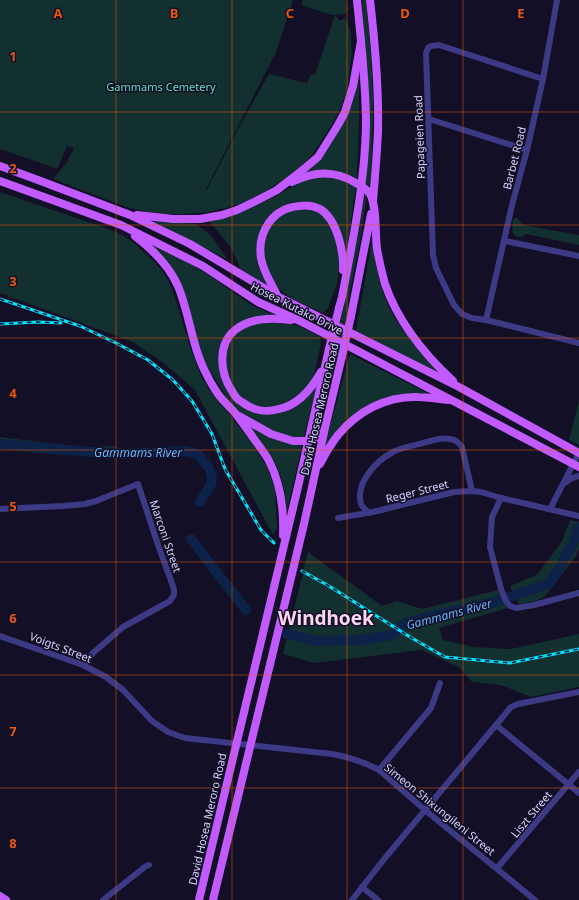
<svg xmlns="http://www.w3.org/2000/svg" width="579" height="900" viewBox="0 0 579 900" font-family="'Noto Sans',sans-serif">
	<style>
		.green { fill: #12302f }
		.lines { fill: none; stroke-linecap: round; stroke-linejoin: round }
		.river { stroke: #0c2248; stroke-width: 10 }
		.minor { stroke: #3d3a85; stroke-width: 6 }
		.major { stroke: #c25bff; stroke-width: 8 }
		.rail-casing { stroke: #00e5ff; stroke-width: 3 }
		.rail { stroke: #130f26; stroke-width: 1.5; stroke-dasharray: 4.5; stroke-linecap: butt }
		.major-bridge { stroke: #c25bff; stroke-width: 8 }
		.grid { fill: none; stroke: #e8590c; stroke-width: 1; stroke-opacity: 0.55 }
		.labels { text-anchor: middle; dominant-baseline: central; stroke-width: 3; stroke-linejoin: round; paint-order: stroke }
		.park-label { font-size: 11px; fill: #5fe0c0; stroke: #130f26 }
		.street-label { font-size: 11px; fill: #d9d4ff; stroke: #130f26 }
		.water-label { font-size: 12px; font-style: italic; fill: #62b6ff; stroke: #130f26 }
		.town-label { font-size: 19px; font-weight: bold; fill: #ffd6f0; stroke: #130f26 }
		.grid-label { font-size: 13px; text-anchor: middle; font-weight: bold; fill: #e8590c; stroke: #130f26; stroke-width: 3; stroke-linejoin: round; paint-order: stroke }
	</style>
	<rect width="100%" height="100%" fill="#130f26"/>
	<!-- green -->
	<g class="green">
		<path d="M0,0h293l-17,52 -71,139h1l32,-62 31,-55 38,9 4,-9 4,1 20,-60 4,5h4l1,-4 6,13 2,22 -5,41 -7,17 -8,16 -10,15 -9,14 -17,17 -13,9 -19,12 -16,9 -22,7 -23,5 -22,1h-16l-17,-2 -22,-5 -73,-28 14,-17 7,-14 -7,-2 -10,23 -19,-7 -38,-13z"/>
		<path d="M303,0h43l2,9 -3,5 -13,1 -31,-10z"/>
		<path d="M362,0h4c3,32 6,63 7,95 1,26 -1,53 -2,80l-1,7 -2,3 -3,-3 3,-93z"/>
		<path d="M359,77v44l-2,57 -14,-5 -43,3 15,-13z"/>
		<path d="M327,176l29,9 -10,72 -5,-21 -30,-34 -8,-1 -11,1 -12,5 -9,8 -12,21 -3,12 2,17 3,8 8,15 -29,-19c-5,-19 -19,-35 -32,-48l31,-8 17,-7 51,-27z"/>
		<path d="M0,192l117,40 16,10 13,12 13,13 9,13 8,21 15,49 11,28 11,17 18,21 27,36 9,16 8,21 2,39 -4,7 -78,-145 -30,-26 -32,-22 -133,-49z"/>
		<path d="M365,194h1v6l-6,42 -8,39 -9,55 -27,96 -3,6 26,-109 19,-92z"/>
		<path d="M299,207l17,4 7,5 6,7 5,10 6,23 -1,14 -2,14 -9,24 -5,5c-14,-7 -31,-12 -43,-23 -4,-4 -7,-10 -10,-16 -1,-3 -4,-7 -5,-11 -4,-14 -1,-32 10,-43 6,-6 16,-9 24,-13z"/>
		<path d="M514,218h3l6,7 56,10v10l-53,-11 -5,3 -6,-1c-4,-6 -3,-11 -1,-18z"/>
		<path d="M153,220l42,4 15,10 16,23v2l-74,-38z"/>
		<path d="M372,241c3,19 6,39 13,57 11,29 34,52 55,75l-84,-42z"/>
		<path d="M149,244l34,16 26,15 19,14 25,17 21,9 -18,3 -33,24 3,46 43,27 12,-2 11,-4 9,-6 17,-19 -15,55 -11,-1 -17,-5 -27,-15 -11,-9 -8,-8 -8,-12 -18,-31 -17,-59z"/>
		<path d="M260,323h26l13,3 20,10 2,6 -4,21 -5,19 -18,19 -26,8 -17,-4 -15,-13 -9,-16 -1,-20 2,-10 4,-8 8,-8 9,-5z"/>
		<path d="M350,354l81,41 -49,6 -56,46 -2,1z"/>
		<path d="M579,401v44l-10,-5z"/>
		<path d="M248,425c17,11 34,17 54,21l-15,65c-1,-10 -2,-21 -5,-31 -7,-21 -21,-38 -34,-55z"/>
		<path d="M0,437l64,8 10,3 42,-2 4,11 -57,-2 -63,-6z"/>
		<path d="M570,520l9,2v27l-3,7 -32,41 -8,4 -17,3 -9,-18 27,-11 25,-34z"/>
		<path d="M308,552l74,54 15,-5 25,8 76,-19 3,9 7,9 -69,20 4,12 31,7 37,2 68,-15v53l-48,10 -30,-12 -29,-3 -13,-15 -38,-17 -107,13 -31,-9z"/>
	</g>
	<g class="lines">
		<!-- river -->
		<g class="river">
			<path d="M0,444l114,10 72,-3 12,3 11,14 3,9 -1,7 -11,18"/>
			<path d="M191,539l55,71"/>
			<path d="M287,634l30,7 43,-1 32,-5 13,-12 31,-8 59,-13 55,-19 23,-39 5,-16"/>
		</g>
		<!-- minor -->
		<g class="minor">
			<path d="M543,79l-104,-34 -8,1 -3,2 -2,5 7,202 3,13 18,37 8,9 10,4 14,2 93,23"/>
			<path d="M429,119l98,31"/>
			<path d="M505,241l74,15"/>
			<path d="M486,320l26,-115 15,-55 16,-71 14,-79"/>
			<path d="M563,484l9,-6 7,-2"/>
			<path d="M501,498l-9,19 -2,30 11,42 5,12 4,5 6,2 18,-3 45,-12"/>
			<path d="M0,509l63,-3 22,-2 11,-3 42,-17 20,61 16,44v6l-4,6 -47,26 -30,26 -10,12"/>
			<path d="M550,509l29,-56"/>
			<path d="M369,513c-3,-3 -7,-6 -8,-9 -6,-21 15,-43 32,-52 9,-5 20,-6 30,-9 8,-2 18,-6 27,-4 5,0 9,4 12,8l10,44"/>
			<path d="M338,518l35,-6 81,-20 18,-1 9,1 20,6 78,18"/>
			<path d="M0,636l83,29 23,12 17,13 29,31 16,11 17,6 147,16c17,3 32,8 47,16l46,40 110,90"/>
			<path d="M496,725l83,68"/>
			<path d="M379,770l52,-62 9,-25"/>
			<path d="M497,868l82,-96"/>
			<path d="M362,887l16,13"/>
			<path d="M103,900l43,-34 3,-1"/>
			<path d="M352,900l33,-42 126,-151 7,-3 61,-12"/>
		</g>
		<!-- major -->
		<g class="major">
			<path d="M370,0c5,43 9,87 8,131 -1,23 -3,46 -5,70"/>
			<path d="M0,166l38,14 92,35 60,29 89,53 180,90 120,66"/>
			<path d="M0,181l121,44 82,41 55,36 42,19 77,40 202,106"/>
			<path d="M292,182c23,-11 42,-12 64,1 5,3 11,6 14,11 7,12 5,40 7,55 2,11 5,24 8,35 13,38 39,70 68,97"/>
			<path d="M137,215l36,4h27l22,-4 15,-5 19,-9 21,-11 22,-17 19,-16 20,-32 7,-13 8,-26 8,-45"/>
			<path d="M135,236c17,13 34,30 43,50 12,29 14,62 29,89 3,7 7,13 11,19 5,7 12,13 18,20 6,8 12,16 18,25 5,7 11,14 15,22 12,23 15,48 14,74"/>
			<path d="M278,297c-6,-13 -15,-25 -17,-39 -4,-26 12,-50 38,-52 7,-1 15,0 21,3 17,10 24,43 23,61"/>
			<path d="M339,308l3,-11c11,-57 23,-115 24,-172 0,-42 -5,-84 -9,-125"/>
			<path d="M351,316l20,-102"/>
			<path d="M291,320c-18,-2 -40,-3 -56,10 -18,15 -15,43 -3,61 2,4 6,9 10,11 12,9 23,11 37,7 20,-4 33,-21 42,-37"/>
			<path d="M239,416l32,18 22,7h16l7,-2 7,-9"/>
			<path d="M320,464c5,-10 11,-20 18,-29 20,-24 48,-39 80,-38 10,0 20,2 30,3"/>
			<path d="M0,896l6,4"/>
			<path d="M199,900l99,-413 31,-138"/>
			<path d="M213,900l91,-376 21,-96 17,-72"/>
		</g>
		<!-- rail casing -->
		<g class="rail-casing">
			<g id="rail">
				<path d="M0,299l80,27 36,17 32,17 25,20 19,21 20,33 13,35 36,61 13,13"/>
				<path d="M0,324l38,-2 23,1"/>
				<path d="M302,571l27,15 81,51 35,20 65,6 69,-14"/>
			</g>
		</g>
		<!-- rail -->
		<use href="#rail" class="rail"/>
		<!-- major-bridge -->
		<g class="major-bridge">
			<path d="M329,349l10,-41"/>
			<path d="M342,356l9,-40"/>
		</g>
	</g>
	<!-- grid -->
	<path class="grid" d="M116,0v900M232,0v900M347,0v900M463,0v900M0,112h579M0,225h579M0,338h579M0,450h579M0,562h579M0,675h579M0,788h579"/>
	<g class="labels">
		<!-- park labels -->
		<g class="park-label">
			<text x="161" y="86">Gammams Cemetery</text>
		</g>
		<!-- street labels -->
		<g class="street-label">
			<text transform="translate(419 137) rotate(-92)">Papageien Road</text>
			<text transform="translate(514 158) rotate(-76)">Barbet Road</text>
			<text transform="translate(297 308) rotate(27)">Hosea Kutako Drive</text>
			<text transform="translate(319 409) rotate(-77)">David Hosea Meroro Road</text>
			<text transform="translate(417 491) rotate(-14)">Reger Street</text>
			<text transform="translate(166 536) rotate(71)">Marconi Street</text>
			<text transform="translate(61 647) rotate(21)">Voigts Street</text>
			<text transform="translate(440 809) rotate(39)">Simeon Shixungileni Street</text>
			<text transform="translate(531 814) rotate(-50)">Liszt Street</text>
			<text transform="translate(207 819) rotate(-77)">David Hosea Meroro Road</text>
		</g>
		<!-- water labels -->
		<g class="water-label">
			<text x="138" y="452">Gammams River</text>
			<text transform="translate(449 614) rotate(-15)">Gammams River</text>
		</g>
		<!-- town labels -->
		<g class="town-label">
			<text x="326" y="618">Windhoek</text>
		</g>
	</g>
	<g class="grid-label">
		<text x="58" y="18">A</text>
		<text x="174" y="18">B</text>
		<text x="290" y="18">C</text>
		<text x="405" y="18">D</text>
		<text x="521" y="18">E</text>
		<text x="13" y="61">1</text>
		<text x="13" y="173">2</text>
		<text x="13" y="286">3</text>
		<text x="13" y="398">4</text>
		<text x="13" y="511">5</text>
		<text x="13" y="623">6</text>
		<text x="13" y="736">7</text>
		<text x="13" y="848">8</text>
	</g>
</svg>
